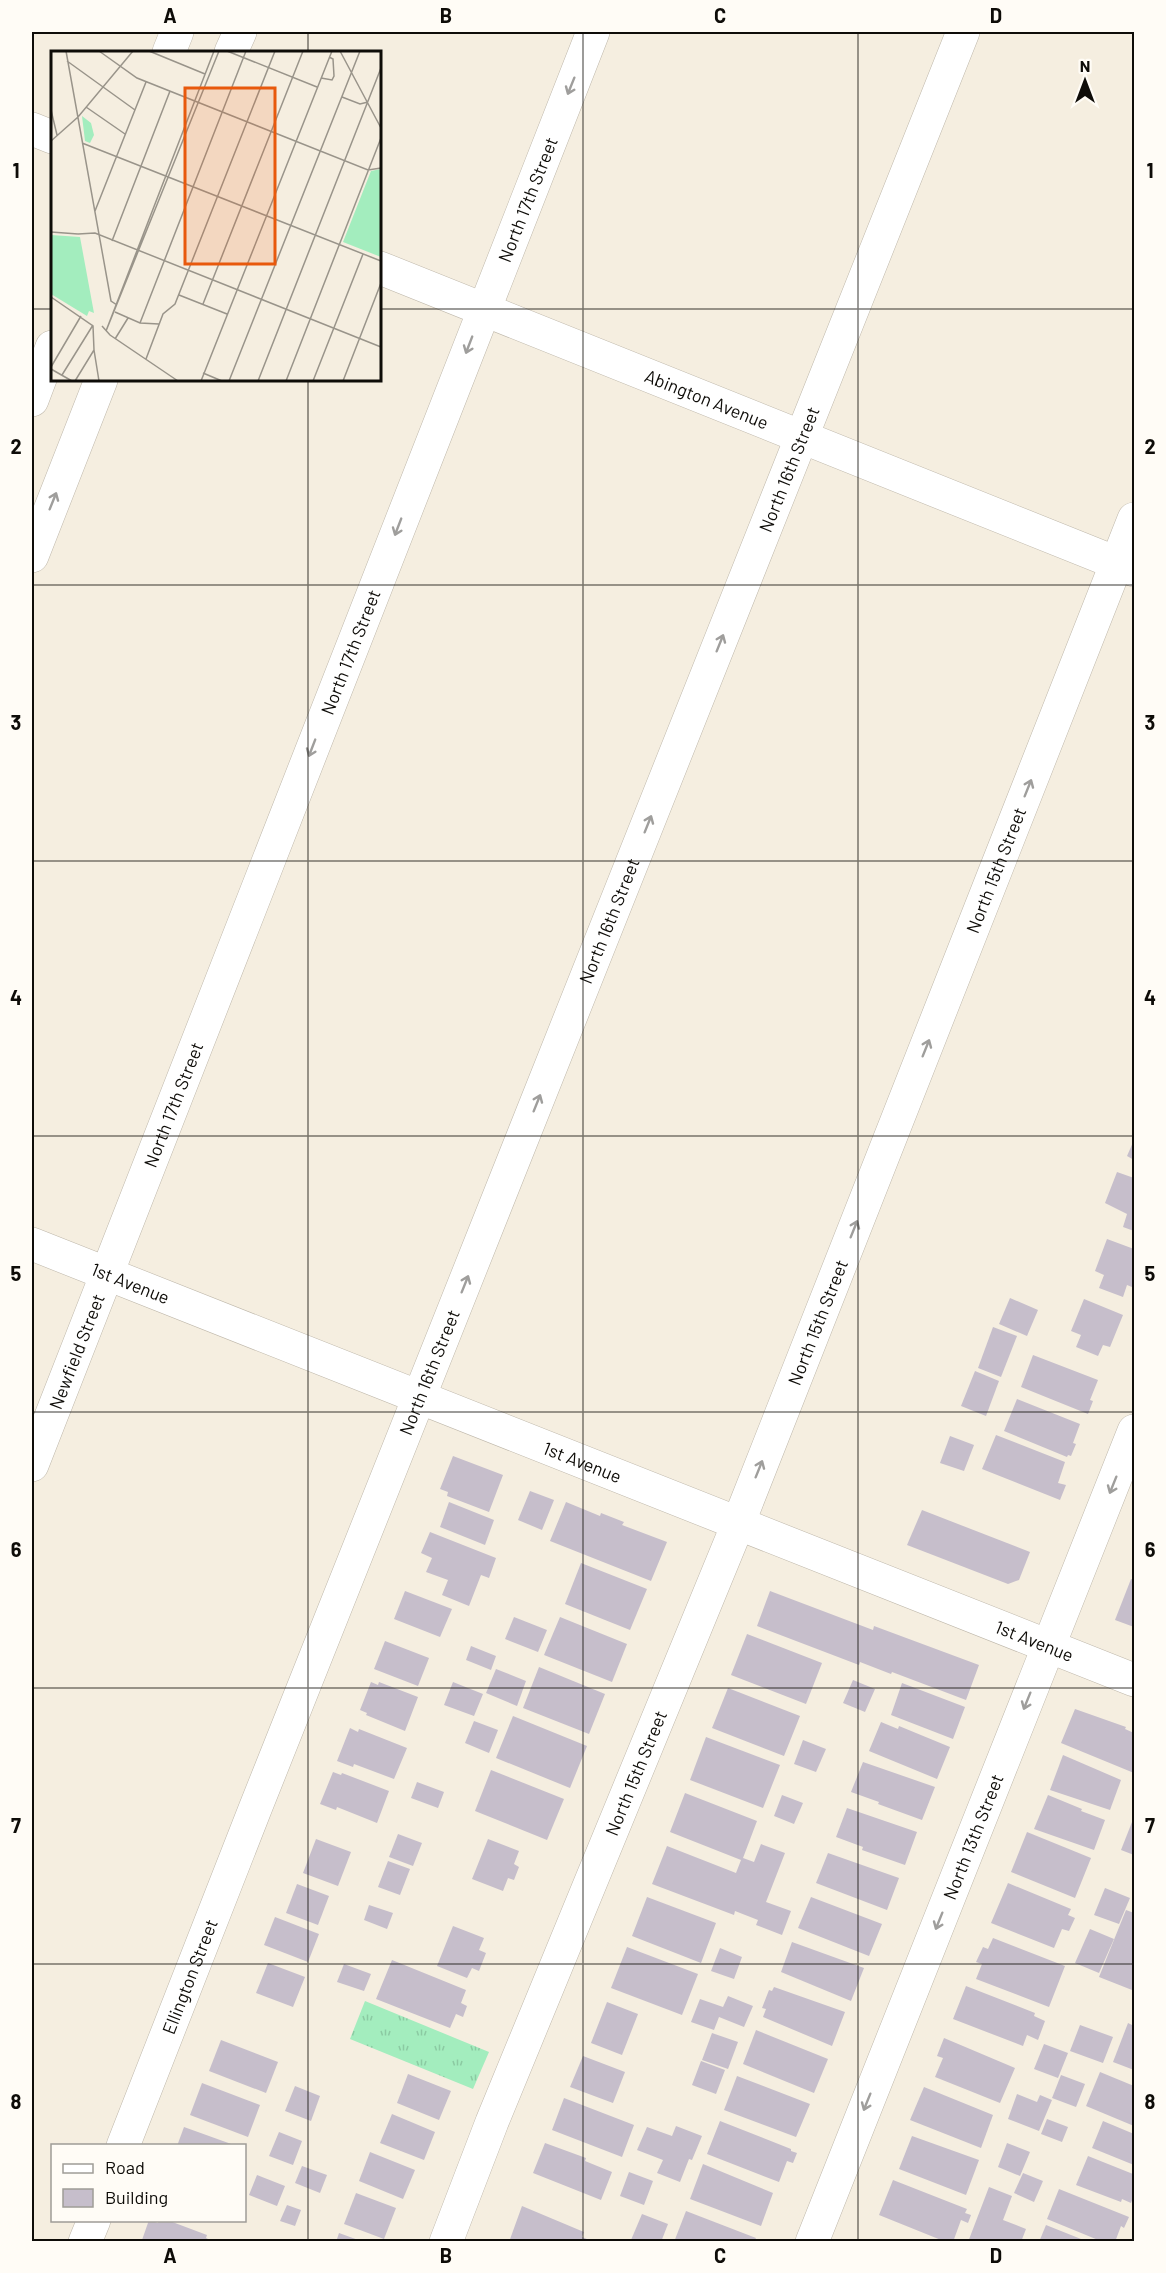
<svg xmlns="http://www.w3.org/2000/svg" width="1166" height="2273" viewBox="0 0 1166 2273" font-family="Barlow,sans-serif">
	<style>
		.grass { fill: url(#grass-tufts) }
		.building { fill: #c6becb }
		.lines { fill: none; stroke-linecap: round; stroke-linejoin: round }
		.minor-casing { stroke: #bfb8ab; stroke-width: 34 }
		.minor { stroke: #fff; stroke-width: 33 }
		.oneway { stroke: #9f9e9c }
		.grid { fill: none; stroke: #0e0c08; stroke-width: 1.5; stroke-opacity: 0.55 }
		.labels { text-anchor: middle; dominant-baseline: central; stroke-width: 6; stroke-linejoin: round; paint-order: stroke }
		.street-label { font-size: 18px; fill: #0e0c08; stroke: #fffcf6 }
		.inset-road { fill: none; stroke: #99948a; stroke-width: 1.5 }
		.view { fill: #e8590c; fill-opacity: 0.15; stroke: #e8590c; stroke-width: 3 }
		.inset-edge { fill: none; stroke: #0e0c08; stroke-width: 3 }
		.neatline { fill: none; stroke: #0e0c08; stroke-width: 2 }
		.grid-label { font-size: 20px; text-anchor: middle; font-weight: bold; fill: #0e0c08 }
	</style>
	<defs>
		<pattern id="grass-tufts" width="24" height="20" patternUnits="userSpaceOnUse" patternTransform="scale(1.5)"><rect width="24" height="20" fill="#a3edbe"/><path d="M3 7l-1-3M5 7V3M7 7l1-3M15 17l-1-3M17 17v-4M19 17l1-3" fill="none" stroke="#8bcaa2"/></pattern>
	</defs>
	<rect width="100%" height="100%" fill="#f5eee0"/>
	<!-- grass -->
	<path class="grass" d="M365,2001l124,51 -16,37 -123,-50z"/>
	<!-- building -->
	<g class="building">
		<path d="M1134,1140v20l-7,-4z"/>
		<path d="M1117,1172l17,6v53l-11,-4 4,-13 -22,-11z"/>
		<path d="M1107,1239l27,10v33l-2,5 -5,-2 -4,12 -24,-9 5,-13 -9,-4z"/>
		<path d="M1010,1298l28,12 -11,26 -28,-12z"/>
		<path d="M1084,1299l39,16 -13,32 -7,-2 -5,11 -22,-9 5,-12 -10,-4z"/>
		<path d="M993,1327l24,9 -16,41 -23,-9z"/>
		<path d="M1033,1355l65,25 -8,20 3,1 -5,13 -67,-27z"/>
		<path d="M975,1371l24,10 -13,35 -25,-10z"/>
		<path d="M1017,1399l63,25 -7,19 3,1 -5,12 -3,-1 -1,2 -63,-26z"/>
		<path d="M996,1435l69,27 -7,21 8,2 -6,15 -78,-31z"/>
		<path d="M950,1436l24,9 -10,26 -24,-8z"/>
		<path d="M453,1456l50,19 -14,37 -42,-16 1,-4 -8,-3z"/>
		<path d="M530,1491l24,9 -12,30 -24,-10z"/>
		<path d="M449,1502l45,18 -9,25 -45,-18z"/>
		<path d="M566,1502l34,14 1,-3 23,9 -2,3 45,17 -16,39 -101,-40z"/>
		<path d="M922,1510l108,42 -11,28 -11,4 -101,-39z"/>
		<path d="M430,1532l66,26 -7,20 -8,-3 -12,31 -27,-11 6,-15 -22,-8 6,-14 -11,-5z"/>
		<path d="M581,1563l66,26 -17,41 -65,-26z"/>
		<path d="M1131,1579l3,1v47l-19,-7z"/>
		<path d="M405,1591l47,18 -12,28 -46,-18z"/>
		<path d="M770,1591l103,39 1,-4 105,39 -13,35 -74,-28 -1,2 -31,-12 -1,3 -102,-39z"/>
		<path d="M514,1617l33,13 -9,22 -33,-13z"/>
		<path d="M560,1617l67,27 -15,38 -68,-27z"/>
		<path d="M747,1634l75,29 -16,41 -75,-29z"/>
		<path d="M385,1641l44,17 -11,28 -44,-17z"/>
		<path d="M471,1646l25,10 -5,14 -25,-10z"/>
		<path d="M539,1667l66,27 -16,40 -66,-26z"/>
		<path d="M496,1669l30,12 -9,25 -31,-13z"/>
		<path d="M853,1680l22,9 -10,23 -22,-9z"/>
		<path d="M371,1682l7,3 1,-3 39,15 -13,34 -39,-16 1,-2 -7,-3z"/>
		<path d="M453,1682l30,12 -9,22 -30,-11z"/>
		<path d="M902,1683l63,24 -12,32 -62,-24z"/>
		<path d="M728,1688l72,28 -16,40 -72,-28z"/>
		<path d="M1075,1709l51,18 -1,2 9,4v40l-73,-30z"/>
		<path d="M513,1716l74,30 -17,42 -74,-30z"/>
		<path d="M474,1721l24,9 -9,23 -24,-10z"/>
		<path d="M881,1722l17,7 1,-3 51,21 -13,32 -68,-28z"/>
		<path d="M350,1728l8,4 1,-3 48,19 -13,31 -40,-15 -1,3 -16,-6z"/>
		<path d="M706,1737l74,28 -17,43 -73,-28z"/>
		<path d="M803,1740l23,9 -10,23 -22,-8z"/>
		<path d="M1063,1755l58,25 -11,30 -60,-20z"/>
		<path d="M863,1762l72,25 -13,33 -44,-16 1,-2 -28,-10z"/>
		<path d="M491,1770l73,29 -17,41 -72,-29z"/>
		<path d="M333,1772l8,3 1,-2 47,18 -12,32 -40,-16 -1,3 -16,-6z"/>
		<path d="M417,1782l27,10 -6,16 -27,-10z"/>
		<path d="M685,1793l72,28 -14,37 11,4 7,-18 24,9 -19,49 25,9 -9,24 -26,-10 2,-5 -23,-9 -1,4 -82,-31 15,-38 69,27 5,-13 -71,-28z"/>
		<path d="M782,1795l21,8 -9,21 -20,-8z"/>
		<path d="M1048,1795l34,14 -1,2 24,9 -11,30 -60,-21z"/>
		<path d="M847,1808l70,24 -12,33 -43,-15 1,-3 -27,-10z"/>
		<path d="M1132,1822l2,1v32l-13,-5z"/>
		<path d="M1027,1832l64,26 -16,40 -64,-26z"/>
		<path d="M398,1834l24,9 -9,23 -24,-9z"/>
		<path d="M316,1839l35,13 -13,34 -35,-13z"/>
		<path d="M488,1839l31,12 -5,13 5,3 -5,13 -6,-2 -5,13 -31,-12z"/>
		<path d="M828,1853l71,25 -12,32 -71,-27z"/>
		<path d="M388,1861l22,8 -10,26 -22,-8z"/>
		<path d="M1008,1883l63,26 -3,6 7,3 -6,13 -7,-2 -8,19 -63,-25z"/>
		<path d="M297,1884l32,12 -11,29 -32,-12z"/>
		<path d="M1105,1888l25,10 -11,26 -25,-9z"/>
		<path d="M647,1897l69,26 -15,40 -69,-27z"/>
		<path d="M811,1897l71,27 -13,32 -71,-28z"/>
		<path d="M369,1905l24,8 -6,16 -23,-9z"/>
		<path d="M1126,1910l8,3v72l-2,5 -33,-13z"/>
		<path d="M275,1917l44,17 -11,28 -44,-17z"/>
		<path d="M453,1926l31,12 -5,12 7,3 -7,18 -7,-3 -5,10 -30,-12z"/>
		<path d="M1090,1929l24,10 -15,34 -24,-10z"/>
		<path d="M993,1938l72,28 -16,41 -73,-28 6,-15 -6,-2 7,-15 5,2z"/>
		<path d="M792,1942l72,26 -13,33 -70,-29z"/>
		<path d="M627,1947l71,27 -16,41 -71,-27z"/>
		<path d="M720,1948l22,9 -8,22 -23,-8z"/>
		<path d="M392,1960l74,30 -5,13 6,3 -4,11 -7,-3 -6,14 -74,-29z"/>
		<path d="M268,1963l37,14 -12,30 -37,-14z"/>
		<path d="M344,1964l27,10 -7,17 -27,-9z"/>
		<path d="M966,1986l69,27 -1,3 11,5 -7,19 -11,-5 -4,11 -70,-27z"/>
		<path d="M774,1987l71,25 -13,34 -69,-29 3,-8 -4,-1 7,-18 3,1z"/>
		<path d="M728,1996l25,10 -9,21 -25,-10 -5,13 -23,-8 9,-23 23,8z"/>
		<path d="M607,2002l31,12 -16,41 -31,-12z"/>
		<path d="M1128,2023l6,3v44l-21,-8z"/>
		<path d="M1080,2025l33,12 -10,26 -33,-12z"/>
		<path d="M756,2030l72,29 -14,34 -71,-29z"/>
		<path d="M712,2033l26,9 -10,27 -26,-9z"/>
		<path d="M944,2038l71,30 -15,35 -65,-26 8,-19 -6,-2z"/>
		<path d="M221,2040l57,22 -12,31 -57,-22z"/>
		<path d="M1044,2044l24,9 -10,25 -24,-9z"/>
		<path d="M583,2056l42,16 -12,31 -43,-16z"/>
		<path d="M701,2061l24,9 -9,24 -24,-9z"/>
		<path d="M1100,2072l34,14v40l-48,-20z"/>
		<path d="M408,2074l43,17 -12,29 -42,-17z"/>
		<path d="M1061,2075l24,9 -9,23 -24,-9z"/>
		<path d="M737,2076l73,28 -14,33 -72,-27z"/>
		<path d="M202,2083l58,22 -12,32 -58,-22z"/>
		<path d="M295,2086l25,10 -9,25 -26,-10z"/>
		<path d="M924,2087l69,28 -12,33 -71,-28z"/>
		<path d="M1017,2094l20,8 3,-7 12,5 -13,31 -31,-12z"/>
		<path d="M564,2098l70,27 -12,32 -70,-27z"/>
		<path d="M392,2114l43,18 -11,28 -44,-17z"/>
		<path d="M1047,2119l21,8 -6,15 -21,-8z"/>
		<path d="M720,2121l71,28v2l6,2 -4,10 -6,-2 -8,21 -72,-28z"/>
		<path d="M1103,2121l31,13v31l-42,-17z"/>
		<path d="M676,2126l26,10 -10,24 -3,-1 -9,23 -23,-9 6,-13 -26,-10 10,-23 25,9z"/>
		<path d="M184,2127l50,18v1h-57z"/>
		<path d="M279,2132l23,9 -9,24 -24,-9z"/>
		<path d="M912,2136l67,24 -13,35 -67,-26z"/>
		<path d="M545,2143l41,15 -1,3 27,11 -11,28 -68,-27z"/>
		<path d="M1007,2143l23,9 -10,24 -22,-9z"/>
		<path d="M370,2152l45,18 -12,29 -44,-18z"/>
		<path d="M1088,2156l45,18 1,21 -3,8 -9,-4 -1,3 -45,-17z"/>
		<path d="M703,2164l70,29 -12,33 -71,-27z"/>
		<path d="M302,2166l25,9 -7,18 -25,-10z"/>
		<path d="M629,2172l24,9 -9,24 -24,-9z"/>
		<path d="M1023,2173l20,8 -9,21 -20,-9z"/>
		<path d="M257,2175l28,11 -8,20 -28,-11z"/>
		<path d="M893,2180l74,29 -2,4 6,2 -3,8 -7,-3 -8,22h-7l-67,-27z"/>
		<path d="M989,2187l23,9 -9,24 23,9 -5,13h-53z"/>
		<path d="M1059,2189l70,28 -5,11 -3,-2 -6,16h-12l-56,-23z"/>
		<path d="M356,2193l40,15 -12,31 -40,-15z"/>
		<path d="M287,2205l14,5 -6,16 -15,-5z"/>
		<path d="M522,2206l62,26 -2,5 12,5h-85z"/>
		<path d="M686,2211l70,27 -2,4h-80z"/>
		<path d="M642,2214l26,10 -7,18 -30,-2z"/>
		<path d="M149,2220l9,3 1,-3h8l40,15 -1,3 8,4h-67l-5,-2z"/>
		<path d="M1046,2225l40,16v1h-47z"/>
		<path d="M339,2233l22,8v1h-25z"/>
	</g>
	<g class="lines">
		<!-- minor casing -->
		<g class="minor-casing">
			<g id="minor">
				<path d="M169,52l8,-20"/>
				<path d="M231,52l9,-20"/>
				<path d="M32,129l20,8"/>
				<path id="s1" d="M380,268l754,302"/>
				<path d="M32,400l20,-53"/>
				<path d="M32,556l69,-176"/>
				<path id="s2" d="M32,1244l1102,436"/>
				<path id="s3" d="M32,1465l561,-1433"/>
				<path id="s4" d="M123,2146l132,-337 708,-1777"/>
				<path d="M85,2242l9,-22"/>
				<path id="s5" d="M446,2242l46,-120 246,-598 396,-1005"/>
				<path id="s6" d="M812,2242l322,-811"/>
			</g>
		</g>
		<!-- minor -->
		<use href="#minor" class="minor"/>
	</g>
	<!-- one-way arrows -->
	<defs><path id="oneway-shaft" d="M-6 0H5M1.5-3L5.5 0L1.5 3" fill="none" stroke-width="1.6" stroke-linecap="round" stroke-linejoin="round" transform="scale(1.5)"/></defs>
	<g class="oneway">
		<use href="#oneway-shaft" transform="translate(571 86) rotate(112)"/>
		<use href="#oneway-shaft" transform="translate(469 345) rotate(111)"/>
		<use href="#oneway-shaft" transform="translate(53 501) rotate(-68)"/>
		<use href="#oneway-shaft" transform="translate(398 527) rotate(111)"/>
		<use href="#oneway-shaft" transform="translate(720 643) rotate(-68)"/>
		<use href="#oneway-shaft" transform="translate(312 748) rotate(111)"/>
		<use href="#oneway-shaft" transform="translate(1028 788) rotate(-68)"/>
		<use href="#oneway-shaft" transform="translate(648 824) rotate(-68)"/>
		<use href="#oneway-shaft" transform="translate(926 1048) rotate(-68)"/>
		<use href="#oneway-shaft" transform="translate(537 1103) rotate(-68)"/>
		<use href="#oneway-shaft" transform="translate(854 1229) rotate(-68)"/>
		<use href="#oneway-shaft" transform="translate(465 1284) rotate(-68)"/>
		<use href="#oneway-shaft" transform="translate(759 1469) rotate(-68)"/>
		<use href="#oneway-shaft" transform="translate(1113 1485) rotate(112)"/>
		<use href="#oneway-shaft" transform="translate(1027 1701) rotate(112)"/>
		<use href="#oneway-shaft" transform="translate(939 1921) rotate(112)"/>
		<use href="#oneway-shaft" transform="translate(867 2102) rotate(112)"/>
	</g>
	<!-- grid -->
	<path class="grid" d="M308,32v20M583,32v2210M858,32v2210M32,309h20M380,309h754M308,380v1862M32,585h1102M32,861h1102M32,1136h1102M32,1412h1102M32,1688h1102M32,1964h1102"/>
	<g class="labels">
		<!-- street labels -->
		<g class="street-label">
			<text stroke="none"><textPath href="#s3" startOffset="1359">North 17th Street</textPath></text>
			<text stroke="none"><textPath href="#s1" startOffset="352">Abington Avenue</textPath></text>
			<text stroke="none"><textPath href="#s4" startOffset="1804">North 16th Street</textPath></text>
			<text stroke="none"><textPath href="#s3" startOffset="873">North 17th Street</textPath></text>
			<text stroke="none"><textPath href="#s5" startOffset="1478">North 15th Street</textPath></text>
			<text stroke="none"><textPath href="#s4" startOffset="1318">North 16th Street</textPath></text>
			<text stroke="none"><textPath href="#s3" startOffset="387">North 17th Street</textPath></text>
			<text stroke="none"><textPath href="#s2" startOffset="106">1st Avenue</textPath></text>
			<text stroke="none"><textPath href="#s5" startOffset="992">North 15th Street</textPath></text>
			<text stroke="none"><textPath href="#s3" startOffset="122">Newfield Street</textPath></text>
			<text stroke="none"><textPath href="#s4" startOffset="832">North 16th Street</textPath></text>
			<text stroke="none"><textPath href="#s2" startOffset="592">1st Avenue</textPath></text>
			<text stroke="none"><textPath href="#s2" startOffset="1078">1st Avenue</textPath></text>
			<text stroke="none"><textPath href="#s5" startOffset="506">North 15th Street</textPath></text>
			<text stroke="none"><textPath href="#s6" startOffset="436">North 13th Street</textPath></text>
			<text stroke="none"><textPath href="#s4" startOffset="182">Ellington Street</textPath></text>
		</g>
	</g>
	<!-- overview -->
	<g transform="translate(51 51)">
		<rect width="330" height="330" fill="#f5eee0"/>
		<path d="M0,184l29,2 14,76 -5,-2 -2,5 -36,-22z" fill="#a3edbe"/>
		<path d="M31,65l9,7 3,12 -4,8 -5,-2zM330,118v88l-38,-15 28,-71z" fill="#a3edbe"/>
		<path class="inset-road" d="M15,0l45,250 6,4M48,0l38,27 231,92 13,-2M98,0l56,23M176,0l90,36M289,0l41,77M16,10l68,49M270,27l11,2 2,-4 -1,-17 -4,-2M291,46l18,7 8,-2M35,56l39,27M0,59l6,25M0,90l27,-24 55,-66M31,92l299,118M44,160l51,-129M0,181l27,2M27,183l17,-1 286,114M61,190l58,-150M128,244l48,19M0,246l42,29 1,24 -19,31M152,253l100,-253M64,261l25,11 19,1M89,272l106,-272M51,275l8,9 68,46M55,280l113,-280M55,280l108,-280M64,288l13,-21M43,299l5,31M95,308l17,-45 12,-10 100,-253M0,316l30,-51M0,318l21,12M152,322l19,8M11,324l31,-50M150,330l131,-330M178,330l131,-330M207,330l123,-313M235,330l95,-243M262,330l50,-127M292,330l38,-98"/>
		<path class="view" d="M134,37h90v176h-90z"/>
		<rect width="330" height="330" class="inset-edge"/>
	</g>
	<!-- border -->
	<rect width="1166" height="2273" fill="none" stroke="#fffcf6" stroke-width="66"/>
	<!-- legend -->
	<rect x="51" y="2144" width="195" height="78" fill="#fffcf6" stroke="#9f9c97" stroke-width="1.5"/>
	<rect x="63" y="2164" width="30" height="9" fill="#ffffff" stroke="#9f9c97" stroke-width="1.5"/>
	<text x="105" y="2174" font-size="18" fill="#0e0c08">Road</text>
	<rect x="63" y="2189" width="30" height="18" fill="#c6becb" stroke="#9f9c97" stroke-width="1.5"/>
	<text x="105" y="2204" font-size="18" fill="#0e0c08">Building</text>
	<!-- north arrow -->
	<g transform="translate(1085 81)" stroke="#fffcf6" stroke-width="4.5" paint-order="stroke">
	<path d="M0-4.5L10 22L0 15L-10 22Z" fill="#0e0c08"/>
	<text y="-9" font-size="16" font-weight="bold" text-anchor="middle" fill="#0e0c08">N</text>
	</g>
	<rect x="33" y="33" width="1100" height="2207" class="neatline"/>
	<g class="grid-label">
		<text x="170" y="23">A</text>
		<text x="446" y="23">B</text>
		<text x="720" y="23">C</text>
		<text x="996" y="23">D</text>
		<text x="16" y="178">1</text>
		<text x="1150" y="178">1</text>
		<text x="16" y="454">2</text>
		<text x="1150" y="454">2</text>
		<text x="16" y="730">3</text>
		<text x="1150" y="730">3</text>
		<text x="16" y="1005">4</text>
		<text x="1150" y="1005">4</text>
		<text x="16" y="1281">5</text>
		<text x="1150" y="1281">5</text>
		<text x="16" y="1557">6</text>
		<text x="1150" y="1557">6</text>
		<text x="16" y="1833">7</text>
		<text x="1150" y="1833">7</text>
		<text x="16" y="2109">8</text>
		<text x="1150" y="2109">8</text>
		<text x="170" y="2263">A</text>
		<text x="446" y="2263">B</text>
		<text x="720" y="2263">C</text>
		<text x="996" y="2263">D</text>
	</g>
</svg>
